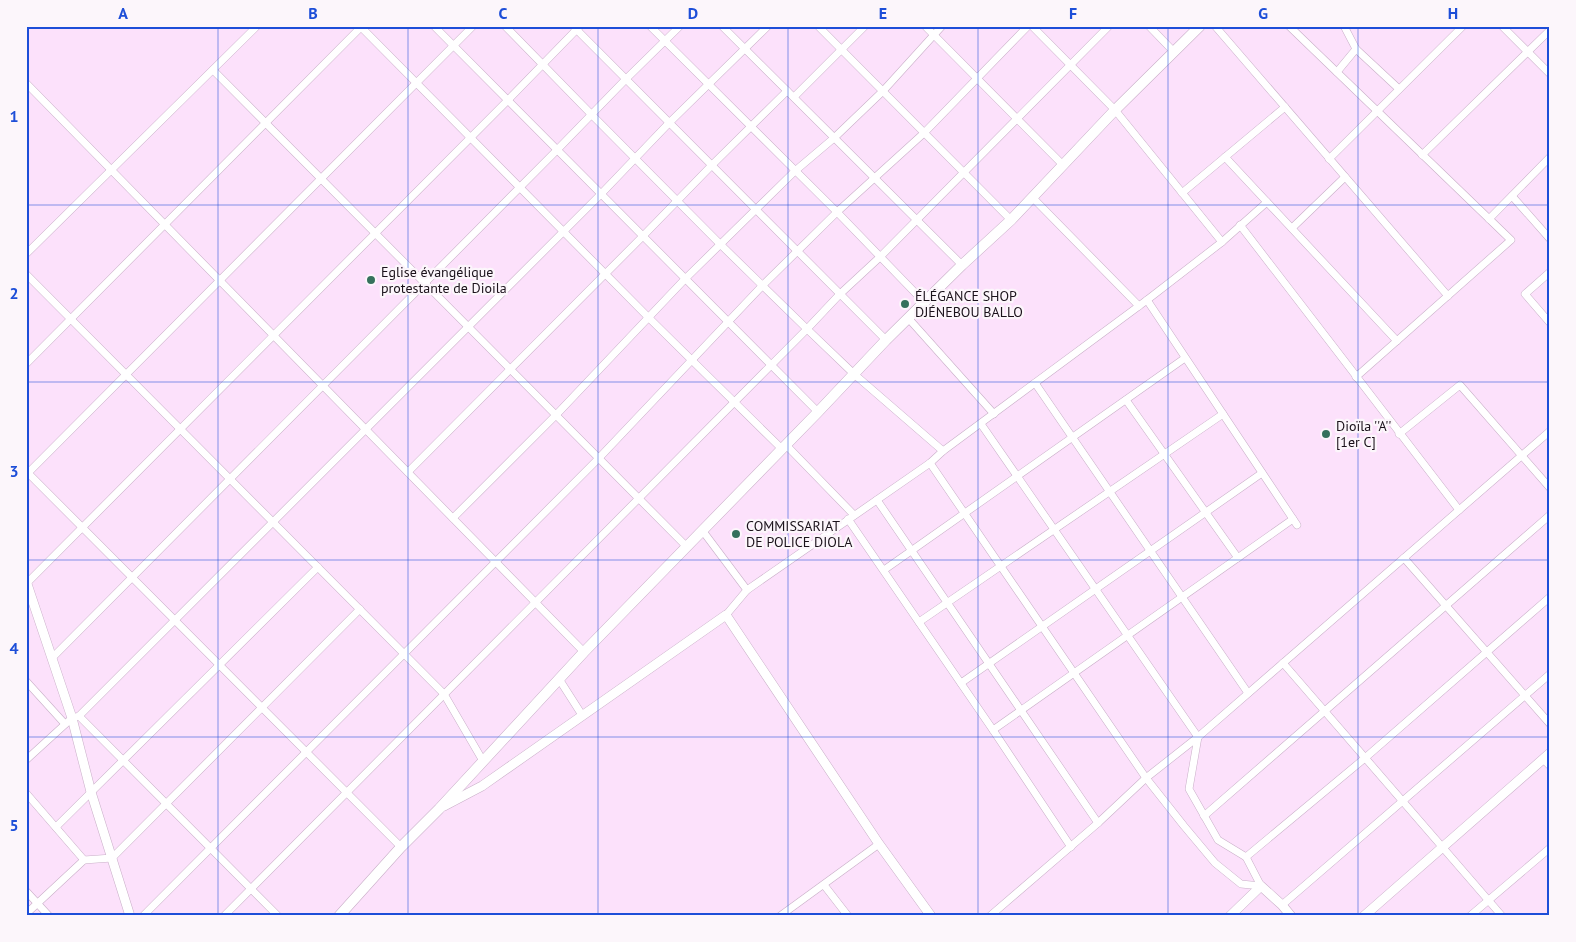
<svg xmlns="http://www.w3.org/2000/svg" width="1576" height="942" viewBox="0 0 1576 942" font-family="'PT Sans',sans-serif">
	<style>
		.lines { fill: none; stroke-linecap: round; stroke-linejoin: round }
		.minor-casing { stroke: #c9afc8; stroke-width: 8 }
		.tertiary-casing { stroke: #c9afc8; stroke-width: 10 }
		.primary-casing { stroke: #c9afc8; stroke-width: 11 }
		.minor { stroke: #fff; stroke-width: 7 }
		.tertiary { stroke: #fff; stroke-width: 9 }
		.primary { stroke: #fff; stroke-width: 10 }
		.grid { fill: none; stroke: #1d4ed8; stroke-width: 1; stroke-opacity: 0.55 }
		.poi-dot { fill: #35715c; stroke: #fcf6fb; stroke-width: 2 }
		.labels { text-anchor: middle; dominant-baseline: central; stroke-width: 4.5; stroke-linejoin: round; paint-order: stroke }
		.poi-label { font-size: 14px; fill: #1b121b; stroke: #fcf6fb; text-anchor: start }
		.neatline { fill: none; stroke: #1d4ed8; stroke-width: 2 }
		.grid-label { font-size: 16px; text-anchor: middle; font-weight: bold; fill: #1d4ed8 }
	</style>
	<rect width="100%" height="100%" fill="#fce1fb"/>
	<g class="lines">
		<!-- minor casing -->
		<g class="minor-casing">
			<g id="minor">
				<path d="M360,26l289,292 133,131"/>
				<path d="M434,26l384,386"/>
				<path d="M505,26l86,88 129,130 87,85 47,45 89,77"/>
				<path d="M650,26l187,186 88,91"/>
				<path d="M722,26l240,239"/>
				<path d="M818,26l193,194"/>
				<path d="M925,26l138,139"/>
				<path d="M1032,26l83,84 107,132"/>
				<path d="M1149,26l25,26"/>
				<path d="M1215,26l233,270"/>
				<path d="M1289,26l222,214 -155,137"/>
				<path d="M1344,26l12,23 43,40"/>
				<path d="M1502,26l48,48"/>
				<path d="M574,27l312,313"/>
				<path d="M213,70l473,476"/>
				<path d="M1337,72l19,-23"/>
				<path d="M26,83l558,569"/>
				<path d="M794,97l71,-71"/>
				<path d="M1422,155l128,-125"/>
				<path d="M1225,157l172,184"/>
				<path d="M1329,159l134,-133"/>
				<path d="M1182,193l103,-86"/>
				<path d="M1512,196l38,43"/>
				<path d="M1032,197l107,109"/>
				<path d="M1489,219l61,-62"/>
				<path d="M1240,225l219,285"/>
				<path d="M1292,228l53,-51"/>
				<path d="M26,254l231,-228"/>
				<path d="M1550,272l-25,22 25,29"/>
				<path d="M26,274l418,420 39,67"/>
				<path d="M1147,300l150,225"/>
				<path d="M909,319l85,95"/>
				<path d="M26,364l336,-338"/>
				<path d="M1035,383l213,310"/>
				<path d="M1126,400l112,158"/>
				<path d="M981,424l217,313 -9,52 29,51 28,17 15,29"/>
				<path d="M1399,434l61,-49 90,103"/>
				<path d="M786,445l68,70"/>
				<path d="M930,463l216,315 38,48 31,37 26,21 20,2"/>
				<path d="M26,471l375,376"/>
				<path d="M408,472l235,-236 69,-71 75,-74"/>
				<path d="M26,475l447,-449"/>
				<path d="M877,500l221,323"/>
				<path d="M453,518l103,-103 129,-136 110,-108 39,-33 49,-47 59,-65"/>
				<path d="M848,519l145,211 78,117"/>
				<path d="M702,530l45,60"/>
				<path d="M1404,558l146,166"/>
				<path d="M884,570l301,-212"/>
				<path d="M27,583l481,-483 72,-74"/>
				<path d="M726,615l21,-25 183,-127 13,-12 204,-151 75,-58 45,-40"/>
				<path d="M919,622l304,-208"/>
				<path d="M52,658l505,-508 69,-71 54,-53"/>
				<path d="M1283,663l219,253"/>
				<path d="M559,679l23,36"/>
				<path d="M26,681l39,43"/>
				<path d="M961,683l301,-210"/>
				<path d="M79,716l199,200"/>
				<path d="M993,730l300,-211"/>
				<path d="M1543,759l7,7"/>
				<path d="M26,760l46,-42 7,-2 522,-522 68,-71 99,-97"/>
				<path d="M26,793l58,67"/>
				<path d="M1204,816l346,-301"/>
				<path d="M56,827l262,-260"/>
				<path d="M1246,857l119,-99 185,-161"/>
				<path d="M824,885l24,31"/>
				<path d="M26,891l23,25"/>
				<path d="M1282,905l268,-231"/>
				<path d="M26,914l58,-54 28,-2 248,-249"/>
				<path d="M143,916l456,-458 164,-173 74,-73 87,-79 104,-107"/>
				<path d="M224,916l583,-587 33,-35 40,-37 229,-231"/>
				<path d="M780,916l99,-72"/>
				<path d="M990,916l108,-93 48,-45 52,-41 352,-306"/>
				<path d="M1470,916l80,-68"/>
			</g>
		</g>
		<!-- tertiary casing -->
		<g class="tertiary-casing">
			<g id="tertiary">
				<path d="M26,581l46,137 19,74 39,124"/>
				<path d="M444,806l38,-20 244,-171 153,229 52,72"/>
				<path d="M1230,916l31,-30 21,19 9,11"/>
				<path d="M1364,916l186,-163"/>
			</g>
		</g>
		<!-- primary casing -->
		<g class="primary-casing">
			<path id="primary" d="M339,916l62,-69 38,-38 145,-157 234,-240 68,-72 76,-75 49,-45 104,-110 85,-84"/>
		</g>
		<!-- minor -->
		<use href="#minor" class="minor"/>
		<!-- tertiary -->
		<use href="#tertiary" class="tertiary"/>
		<!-- primary -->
		<use href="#primary" class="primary"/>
	</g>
	<!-- grid -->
	<path class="grid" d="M218,26v890M408,26v890M598,26v890M788,26v890M978,26v890M1168,26v890M1358,26v890M26,205h1524M26,382h1524M26,560h1524M26,737h1524"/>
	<!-- markers -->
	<g class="poi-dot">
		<circle cx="371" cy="280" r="5"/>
		<circle cx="905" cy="304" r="5"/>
		<circle cx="1326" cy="434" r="5"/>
		<circle cx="736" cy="534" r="5"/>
	</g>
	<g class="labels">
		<!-- poi labels -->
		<g class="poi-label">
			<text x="381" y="272">Eglise évangélique<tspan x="381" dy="16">protestante de Dioila</tspan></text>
			<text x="915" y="296">ÉLÉGANCE SHOP<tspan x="915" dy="16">DJÉNEBOU BALLO</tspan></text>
			<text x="1336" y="426">Dioïla ''A''<tspan x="1336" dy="16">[1er C]</tspan></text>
			<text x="746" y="526">COMMISSARIAT<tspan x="746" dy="16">DE POLICE DIOLA</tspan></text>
		</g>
	</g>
	<!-- border -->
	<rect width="1576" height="942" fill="none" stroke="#fcf6fb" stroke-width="55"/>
	<rect x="28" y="28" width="1520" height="886" class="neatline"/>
	<g class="grid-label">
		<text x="123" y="19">A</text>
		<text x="313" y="19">B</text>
		<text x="503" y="19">C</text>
		<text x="693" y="19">D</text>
		<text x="883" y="19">E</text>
		<text x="1073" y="19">F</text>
		<text x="1263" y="19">G</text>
		<text x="1453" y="19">H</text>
		<text x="14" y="122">1</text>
		<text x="14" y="299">2</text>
		<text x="14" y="477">3</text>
		<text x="14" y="654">4</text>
		<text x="14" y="831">5</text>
	</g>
</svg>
